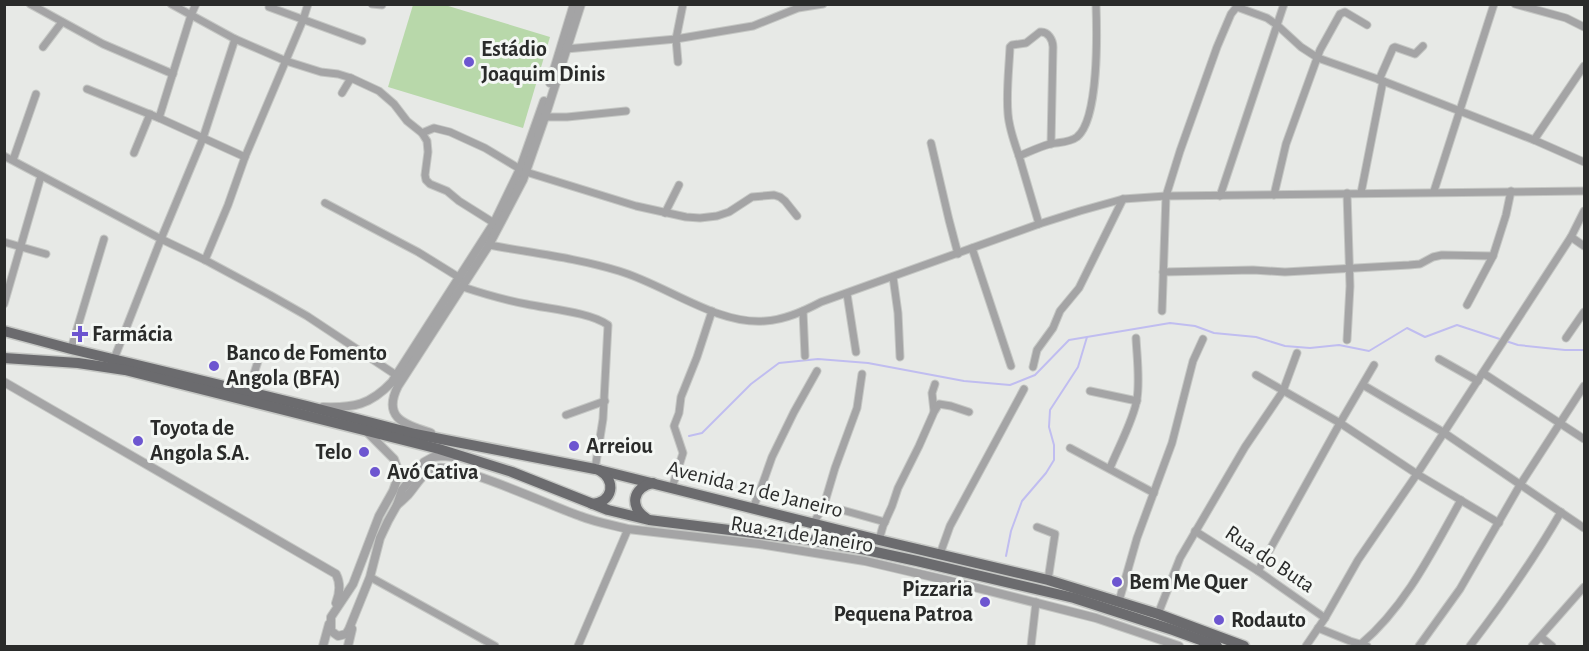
<svg xmlns="http://www.w3.org/2000/svg" width="1589" height="651" viewBox="0 0 1589 651" font-family="'Alegreya Sans',sans-serif">
	<style>
		.green { fill: #b8d8aa }
		.lines { fill: none; stroke-linecap: round; stroke-linejoin: round }
		.stream { stroke: #c0bdf0; stroke-width: 2 }
		.minor-casing { stroke: #c5c7c4; stroke-width: 9 }
		.tertiary-casing { stroke: #c5c7c4; stroke-width: 10 }
		.primary-casing { stroke: #c5c7c4; stroke-width: 13 }
		.minor { stroke: #a4a4a5; stroke-width: 7 }
		.tertiary { stroke: #a4a4a5; stroke-width: 8 }
		.primary { stroke: #6b6b6e; stroke-width: 10 }
		.poi-dot { fill: #6d56d0; stroke: #f4f7f4; stroke-width: 2 }
		.labels { text-anchor: middle; dominant-baseline: central; stroke-width: 6; stroke-linejoin: round; paint-order: stroke }
		.poi-label { font-size: 22px; font-weight: bold; fill: #2a2b2a; stroke: #f4f7f4; text-anchor: start }
		.street-label { font-size: 22px; fill: #2a2b2a; stroke: #f4f7f4 }
	</style>
	<rect width="100%" height="100%" fill="#e7e9e6"/>
	<!-- green -->
	<path class="green" d="M413,5h32l105,32 -27,91 -135,-41z"/>
	<g class="lines">
		<!-- stream -->
		<g class="stream">
			<path d="M689,436l13,-3 49,-49 28,-21 39,-4 50,4 96,18 46,4 25,-10 34,-35 101,-17 25,3 19,7 42,4 29,9 25,2 29,-3 30,6 38,-23 18,9 32,-12 61,20 47,5h19"/>
			<path d="M1006,556l5,-25 11,-30 24,-28 8,-13v-15l-5,-18 1,-17 28,-43 9,-30"/>
		</g>
		<!-- minor casing -->
		<g class="minor-casing">
			<g id="minor">
				<path d="M30,4l73,40 70,30"/>
				<path d="M171,4l64,35 51,22 35,11 17,2 13,4 28,13 15,13 13,17 15,12 5,8 1,11 -3,23 1,5 4,4 17,7 12,10 35,22"/>
				<path d="M372,4l10,1"/>
				<path d="M1515,4l51,14 18,9"/>
				<path d="M269,7l93,34"/>
				<path d="M1237,7l30,11 10,7 24,22 17,11 65,23 151,59 50,22"/>
				<path d="M43,47l19,-25"/>
				<path d="M566,49l110,-10 77,-13 45,-18 25,-4"/>
				<path d="M678,62l-2,-23 7,-35"/>
				<path d="M1379,80l14,-32 2,-1 20,7 8,-8"/>
				<path d="M87,89l72,29 86,39"/>
				<path d="M342,93l9,-15"/>
				<path d="M545,117h22l59,-6"/>
				<path d="M159,118l32,-103 5,-11"/>
				<path d="M422,133l12,-5 16,4 35,16 35,21"/>
				<path d="M1534,140l50,-74"/>
				<path d="M931,143l18,77 9,34"/>
				<path d="M134,153l16,-39"/>
				<path d="M4,156l157,83 44,21 65,35 37,21 89,59"/>
				<path d="M1019,156c-5,-14 -10,-28 -11,-42 -2,-22 1,-45 2,-67l2,-2 14,-2 14,-11c8,-1 13,8 13,15l-2,97"/>
				<path d="M13,160l23,-66"/>
				<path d="M526,172l110,34 50,11 14,1 17,-2 12,-4 23,-15 22,-2 6,2 5,4 12,15"/>
				<path d="M1434,191l60,-187"/>
				<path d="M1347,193l3,93 -3,54"/>
				<path d="M1361,193l22,-112"/>
				<path d="M1274,195l12,-51 34,-94 20,-36 5,-2 22,13"/>
				<path d="M1220,196l64,-192"/>
				<path d="M325,203l93,49 42,26"/>
				<path d="M665,213l14,-28"/>
				<path d="M1039,224l-20,-68c10,-4 20,-9 31,-12 9,-2 19,-1 27,-7 22,-18 20,-105 19,-133"/>
				<path d="M1571,237l13,9"/>
				<path d="M4,242l42,12"/>
				<path d="M489,245c43,8 88,13 130,26 47,14 98,54 146,50 20,-1 39,-10 56,-19l218,-78 41,-13 43,-12 43,-3 418,-5"/>
				<path d="M972,248l39,118"/>
				<path d="M205,260l23,-55 17,-48 58,-137 5,-16"/>
				<path d="M1163,272l90,-2 32,2 124,-7 11,-1 13,-7 9,-2 51,1"/>
				<path d="M893,277l5,36 2,44"/>
				<path d="M463,287c21,7 42,13 63,17 23,5 64,8 82,21l-5,94 -8,50"/>
				<path d="M847,294l9,58"/>
				<path d="M4,304l37,-128"/>
				<path d="M1467,305l26,-49 13,-41 5,-24"/>
				<path d="M803,311l2,45"/>
				<path d="M1162,311l4,-115 14,-45 37,-104 14,-33 8,-10"/>
				<path d="M1566,338l18,-26"/>
				<path d="M71,349l33,-110"/>
				<path d="M114,359l47,-120 42,-101 32,-99"/>
				<path d="M1439,359l39,22"/>
				<path d="M1033,367l4,-17 16,-22 7,-17 19,-23 44,-89"/>
				<path d="M1483,373l101,66"/>
				<path d="M1256,375l84,48 77,51 82,49"/>
				<path d="M1363,385l80,47 141,96"/>
				<path d="M1090,391l47,10"/>
				<path d="M248,392l12,-37"/>
				<path d="M934,411l-2,-18 3,-9"/>
				<path d="M566,415l39,-14"/>
				<path d="M1070,448l84,45"/>
				<path d="M1110,468c8,-20 24,-49 27,-69 3,-20 0,-41 -1,-61"/>
				<path d="M672,488l11,-35 -9,-27 5,-13 2,-16 16,-40 15,-46"/>
				<path d="M824,505l61,17"/>
				<path d="M753,508l7,-17 12,-34 22,-45 23,-41"/>
				<path d="M813,524l11,-19 11,-37 22,-60 5,-34"/>
				<path d="M1037,527l18,7 -7,46"/>
				<path d="M1195,531l63,40 67,47"/>
				<path d="M879,540l4,-14 9,-20 6,-18 21,-42 15,-34 5,-8 12,2 18,6"/>
				<path d="M940,554l10,-28 74,-137"/>
				<path d="M1258,571l82,-148 34,-58"/>
				<path d="M370,577l125,69"/>
				<path d="M1119,601l18,-63 35,-95 21,-82 10,-22"/>
				<path d="M1158,614l22,-56 65,-111 38,-56 14,-38"/>
				<path d="M1318,628l32,13 17,5"/>
				<path d="M1541,637l11,9"/>
				<path d="M1361,644c45,-38 72,-94 100,-144"/>
				<path d="M578,646l50,-117"/>
				<path d="M1031,646l5,-44"/>
				<path d="M1306,646l19,-28 33,-58 59,-86 154,-237 13,-26"/>
				<path d="M1419,646l41,-57 60,-104 64,-99"/>
				<path d="M1470,646c33,-43 64,-87 91,-134"/>
				<path d="M1532,646l52,-59"/>
			</g>
		</g>
		<!-- tertiary casing -->
		<g class="tertiary-casing">
			<g id="tertiary">
				<path d="M550,83l24,-79"/>
				<path d="M4,382l332,192c5,10 4,19 0,29"/>
				<path d="M323,407c31,1 47,-2 69,-25l102,-159 26,-54 24,-68"/>
				<path d="M368,433l26,26 4,11v7l-5,14 -14,25 -26,68 -22,33v14l7,5 8,-2 3,-5 21,-52 10,-39 8,-17 9,-16 5,-15 22,-28 9,-5 10,-1 11,1"/>
				<path d="M431,433c-27,-9 -49,-15 -33,-47l91,-141 34,-65 22,-63 36,-113"/>
				<path d="M397,505c4,-3 7,-6 11,-10 9,-10 14,-23 29,-27 22,-5 116,39 143,48 15,6 32,9 48,13l131,15 106,17 85,20 146,37 83,28"/>
				<path d="M323,646l6,-22"/>
				<path d="M348,646l4,-17"/>
			</g>
		</g>
		<!-- primary casing -->
		<g class="primary-casing">
			<g id="primary">
				<path d="M4,331l67,18 236,57 108,28 180,35 284,71 169,40 110,34 86,32"/>
				<path d="M4,358l74,5 47,7 314,79 73,23 96,38 41,10 154,19 54,9 60,13 157,37 99,32 44,16"/>
				<path d="M592,504c21,-2 25,-23 7,-34"/>
				<path d="M647,519c-18,-12 -15,-31 6,-36"/>
			</g>
		</g>
		<!-- minor -->
		<use href="#minor" class="minor"/>
		<!-- tertiary -->
		<use href="#tertiary" class="tertiary"/>
		<!-- primary -->
		<use href="#primary" class="primary"/>
	</g>
	<!-- markers -->
	<g class="poi-dot">
		<circle cx="469" cy="62" r="6"/>
		<path d="M77 325h6v6h6v6h-6v6h-6v-6h-6v-6h6z"/>
		<circle cx="214" cy="366" r="6"/>
		<circle cx="138" cy="441" r="6"/>
		<circle cx="574" cy="446" r="6"/>
		<circle cx="364" cy="452" r="6"/>
		<circle cx="375" cy="472" r="6"/>
		<circle cx="1117" cy="582" r="6"/>
		<circle cx="985" cy="602" r="6"/>
		<circle cx="1219" cy="620" r="6"/>
	</g>
	<g class="labels">
		<!-- poi labels -->
		<g class="poi-label">
			<text x="481" y="49">Estádio<tspan x="481" dy="25">Joaquim Dinis</tspan></text>
			<text x="92" y="334">Farmácia</text>
			<text x="226" y="353">Banco de Fomento<tspan x="226" dy="25">Angola (BFA)</tspan></text>
			<text x="150" y="428">Toyota de<tspan x="150" dy="25">Angola S.A.</tspan></text>
			<text x="586" y="446">Arreiou</text>
			<text x="352" y="452" text-anchor="end">Telo</text>
			<text x="387" y="472">Avó Cativa</text>
			<text x="1129" y="582">Bem Me Quer</text>
			<text x="973" y="589" text-anchor="end">Pizzaria<tspan x="973" dy="25">Pequena Patroa</tspan></text>
			<text x="1231" y="620">Rodauto</text>
		</g>
		<!-- street labels -->
		<g class="street-label">
			<text transform="translate(755 489) rotate(14)">Avenida 21 de Janeiro</text>
			<text transform="translate(802 534) rotate(9)">Rua 21 de Janeiro</text>
			<text transform="translate(1270 559) rotate(34)">Rua do Buta</text>
		</g>
	</g>
	<!-- border -->
	<rect width="1589" height="651" fill="none" stroke="#2a2b2a" stroke-width="12"/>
</svg>
